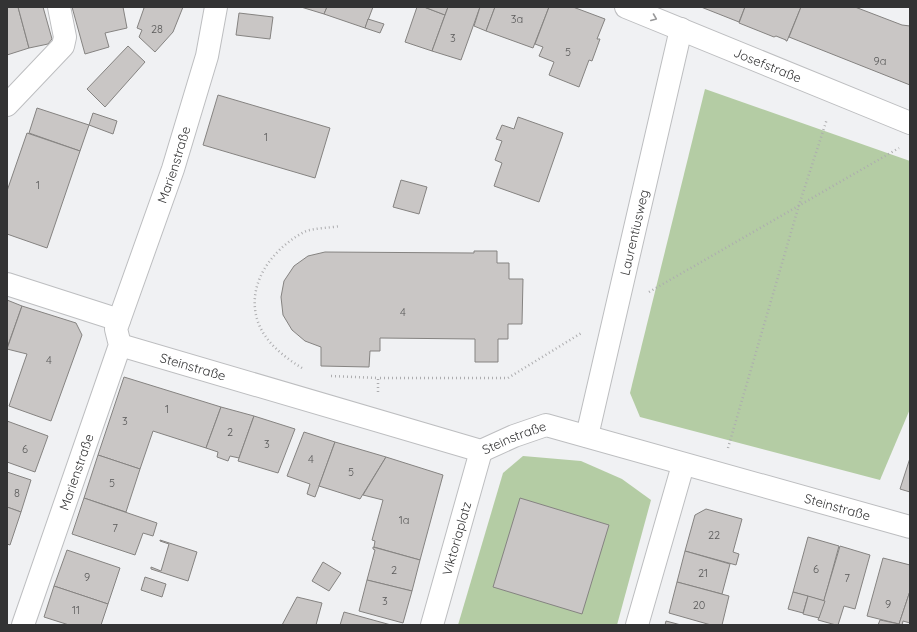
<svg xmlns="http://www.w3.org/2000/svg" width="917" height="632" viewBox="0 0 917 632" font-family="Quicksand,sans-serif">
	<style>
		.green { fill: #b4cca4 }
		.building { fill: #c9c6c5; stroke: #858381 }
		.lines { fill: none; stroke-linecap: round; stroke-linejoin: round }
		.minor-casing { stroke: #bdbec0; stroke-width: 24 }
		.path { stroke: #adadaf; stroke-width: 2.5; stroke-dasharray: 1 3; stroke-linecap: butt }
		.minor { stroke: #fff; stroke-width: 22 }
		.oneway { stroke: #99999a }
		.labels { text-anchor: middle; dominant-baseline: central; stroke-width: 4; stroke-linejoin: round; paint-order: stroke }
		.number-label { font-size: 11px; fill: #585858 }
		.street-label { font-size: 13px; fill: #333334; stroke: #fefeff }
	</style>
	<rect width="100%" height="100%" fill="#f0f1f3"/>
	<!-- green -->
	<g class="green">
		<path d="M705,89l205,72v248l-30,71 -240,-63 -10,-24z"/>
		<path d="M523,456l58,5 41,18 29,21 -34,125h-159l45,-152z"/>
	</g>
	<!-- building -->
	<g class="building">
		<path d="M7,7h11l11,41 -22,7z"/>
		<path d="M18,7h25l9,32 -4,5 -19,4z"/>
		<path d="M72,7h51l4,21 -22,5 4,14 -24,7z"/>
		<path d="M142,7h41l-10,25 -18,20 -16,-15 3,-7 -5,-2 7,-20z"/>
		<path d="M301,7h26l-3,7z"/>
		<path d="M327,7h46l-8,21 -41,-14z"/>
		<path d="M417,7h7l21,8 -13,36 -27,-9z"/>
		<path d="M424,7h24l-3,8z"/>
		<path d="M448,7h32l-19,53 -29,-9z"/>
		<path d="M480,7h15l-9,24 -12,-5z"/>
		<path d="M495,7h54l-16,41 -47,-17z"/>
		<path d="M549,7h24l32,12 -8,20h3l-8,22 -3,-1 -10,27 -30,-12 5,-13 -15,-6 4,-9 -8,-3z"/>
		<path d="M701,7h44l-6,15z"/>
		<path d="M745,7h56l-14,34h-1v-1l-10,-4 -2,1 -35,-14z"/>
		<path d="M801,7h54l47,18 8,1v59l-121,-48z"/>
		<path d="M239,13l34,4 -3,22 -34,-4z"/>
		<path d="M368,19l16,5 -4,9 -15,-5z"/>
		<path d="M128,46l17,16 -40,45 -18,-18z"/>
		<path d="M218,95l112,33 -15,50 -112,-33z"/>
		<path d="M37,108l52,17 -9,26 -51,-18z"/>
		<path d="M93,113l24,8 -4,13 -24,-9z"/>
		<path d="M518,117l45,16 -24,69 -45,-16 8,-23 -7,-3 7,-19 -6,-2 6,-14 12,4z"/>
		<path d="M27,133l53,18 -33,97 -40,-14v-43z"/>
		<path d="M401,180l26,7 -8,27 -26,-7z"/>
		<path d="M474,251h23v12h12v16h14l-1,45h-14v15h-10v23h-23v-23l-95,-1v13h-10l-1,16 -48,-1v-19l-16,-6 -13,-11 -9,-15 -2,-18 3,-16 10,-15 14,-10 17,-4 149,1z"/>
		<path d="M7,300l15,6 -15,42z"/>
		<path d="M22,306l54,17 6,12 -31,86 -42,-15 18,-52 -20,-5z"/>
		<path d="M124,377l97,30 -15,41 -53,-17 -13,38 -42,-14z"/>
		<path d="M221,407l33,9 -15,42 -9,-2 -2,5 -11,-4 1,-5 -12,-4z"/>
		<path d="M254,416l41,13 -17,44 -40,-12z"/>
		<path d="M7,421l41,15 -13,36 -28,-10z"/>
		<path d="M304,432l31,10 -20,55 -8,-3 3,-10 -23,-8z"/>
		<path d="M335,442l51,15 -26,42 -41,-13z"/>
		<path d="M98,455l42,14 -14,43 -42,-14z"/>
		<path d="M386,457l57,18 -23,85 -46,-13 1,-6 -3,-1 11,-40 -20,-5z"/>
		<path d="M910,458v34l-10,-3z"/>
		<path d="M7,472l24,8 -10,32 -14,-5z"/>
		<path d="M84,498l73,25 -4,13 -10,-3 -8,22 -63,-21z"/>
		<path d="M520,498l89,27 -27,89 -89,-27z"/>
		<path d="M7,507l14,5 -11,33 -3,-1z"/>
		<path d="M706,509l36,10 -9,33 6,2 -3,11 -51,-14 10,-36z"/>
		<path d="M808,537l31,9 -15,55 -31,-9z"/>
		<path d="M160,540l37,12 -9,29 -37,-12v-2l10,4 8,-27 -9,-3z"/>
		<path d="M840,546l30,9 -15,54 -11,-3 -6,19h-2l-18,-5z"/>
		<path d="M373,547l47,13 -8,31 -45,-11 8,-30 -2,-1z"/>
		<path d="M67,550l53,18 -12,36 -54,-18z"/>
		<path d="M685,551l45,13 -8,30 -45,-12z"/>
		<path d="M883,558l27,7v26l-11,33 -32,-8z"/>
		<path d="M323,562l18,11 -12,18 -17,-10z"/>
		<path d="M145,577l21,7 -4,13 -21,-7z"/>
		<path d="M367,580l45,11 -9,32 -44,-12z"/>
		<path d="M677,582l52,14 -7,29h-11l-42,-12z"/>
		<path d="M54,586l54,18 -7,21h-32l-25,-8z"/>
		<path d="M910,591v32l-7,-2 -1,4 -3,-1z"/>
		<path d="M793,592l15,4 -5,17 -15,-4z"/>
		<path d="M808,596l17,5 -6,17 -16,-4z"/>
		<path d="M297,597l25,6 -6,22h-34z"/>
		<path d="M344,612l47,13h-51z"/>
		<path d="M880,620l19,4 2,1h-23z"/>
		<path d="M666,621l15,4h-16z"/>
	</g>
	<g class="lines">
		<!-- minor casing -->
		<g class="minor-casing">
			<g id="minor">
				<path id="s1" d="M626,7l284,116"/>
				<path d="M7,105l56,-59 2,-9 -6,-30"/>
				<path d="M7,284l112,36"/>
				<path id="s2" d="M120,345l361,106 33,-15 32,-11 364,102"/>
				<path id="s3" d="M587,436l94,-407"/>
				<path id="s4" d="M23,625l97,-280 -4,-16 57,-160 34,-113 9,-49"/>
				<path id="s5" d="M432,625l49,-174"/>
				<path d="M637,625l46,-160"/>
			</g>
		</g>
		<!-- path -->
		<g class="path">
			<path d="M649,292l250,-144"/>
			<path d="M302,368c-18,-11 -37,-26 -44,-46 -13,-37 14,-73 46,-90 8,-4 26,-4 36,-6"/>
			<path d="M331,376l47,2"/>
			<path d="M378,392v-14h130l75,-46"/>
			<path d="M728,448l71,-243 28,-86"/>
		</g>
		<!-- minor -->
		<use href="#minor" class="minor"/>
	</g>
	<!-- one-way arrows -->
	<defs><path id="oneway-chevron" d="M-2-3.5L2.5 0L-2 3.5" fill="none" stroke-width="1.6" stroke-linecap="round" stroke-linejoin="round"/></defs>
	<use class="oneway" href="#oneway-chevron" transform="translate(654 18) rotate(22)"/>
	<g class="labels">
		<!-- number labels -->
		<g class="number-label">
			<text x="517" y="19">3a</text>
			<text x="157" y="29">28</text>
			<text x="453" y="38">3</text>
			<text x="568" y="52">5</text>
			<text x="880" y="61">9a</text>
			<text x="266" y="137">1</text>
			<text x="38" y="185">1</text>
			<text x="403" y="312">4</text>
			<text x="49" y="360">4</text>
			<text x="167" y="409">1</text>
			<text x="125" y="421">3</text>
			<text x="230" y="432">2</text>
			<text x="267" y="444">3</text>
			<text x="25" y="449">6</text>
			<text x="311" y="459">4</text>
			<text x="351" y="472">5</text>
			<text x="112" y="483">5</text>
			<text x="17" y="493">8</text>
			<text x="404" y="520">1a</text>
			<text x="115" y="528">7</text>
			<text x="714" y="535">22</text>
			<text x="816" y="569">6</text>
			<text x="394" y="570">2</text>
			<text x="703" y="573">21</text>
			<text x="87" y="577">9</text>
			<text x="847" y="578">7</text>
			<text x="385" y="601">3</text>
			<text x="888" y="604">9</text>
			<text x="699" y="605">20</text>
			<text x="76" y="610">11</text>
		</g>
		<!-- street labels -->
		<g class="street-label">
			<text stroke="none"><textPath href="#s1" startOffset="153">Josefstraße</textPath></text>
			<text stroke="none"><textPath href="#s4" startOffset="487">Marienstraße</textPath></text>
			<text stroke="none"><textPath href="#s3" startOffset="209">Laurentiusweg</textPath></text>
			<text stroke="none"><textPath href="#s2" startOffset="76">Steinstraße</textPath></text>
			<text stroke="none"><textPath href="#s2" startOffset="412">Steinstraße</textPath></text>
			<text stroke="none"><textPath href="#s4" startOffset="162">Marienstraße</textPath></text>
			<text stroke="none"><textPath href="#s2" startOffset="749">Steinstraße</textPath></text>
			<text stroke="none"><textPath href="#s5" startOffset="90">Viktoriaplatz</textPath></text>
		</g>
	</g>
	<!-- border -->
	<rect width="917" height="632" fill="none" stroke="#333334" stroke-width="16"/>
</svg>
